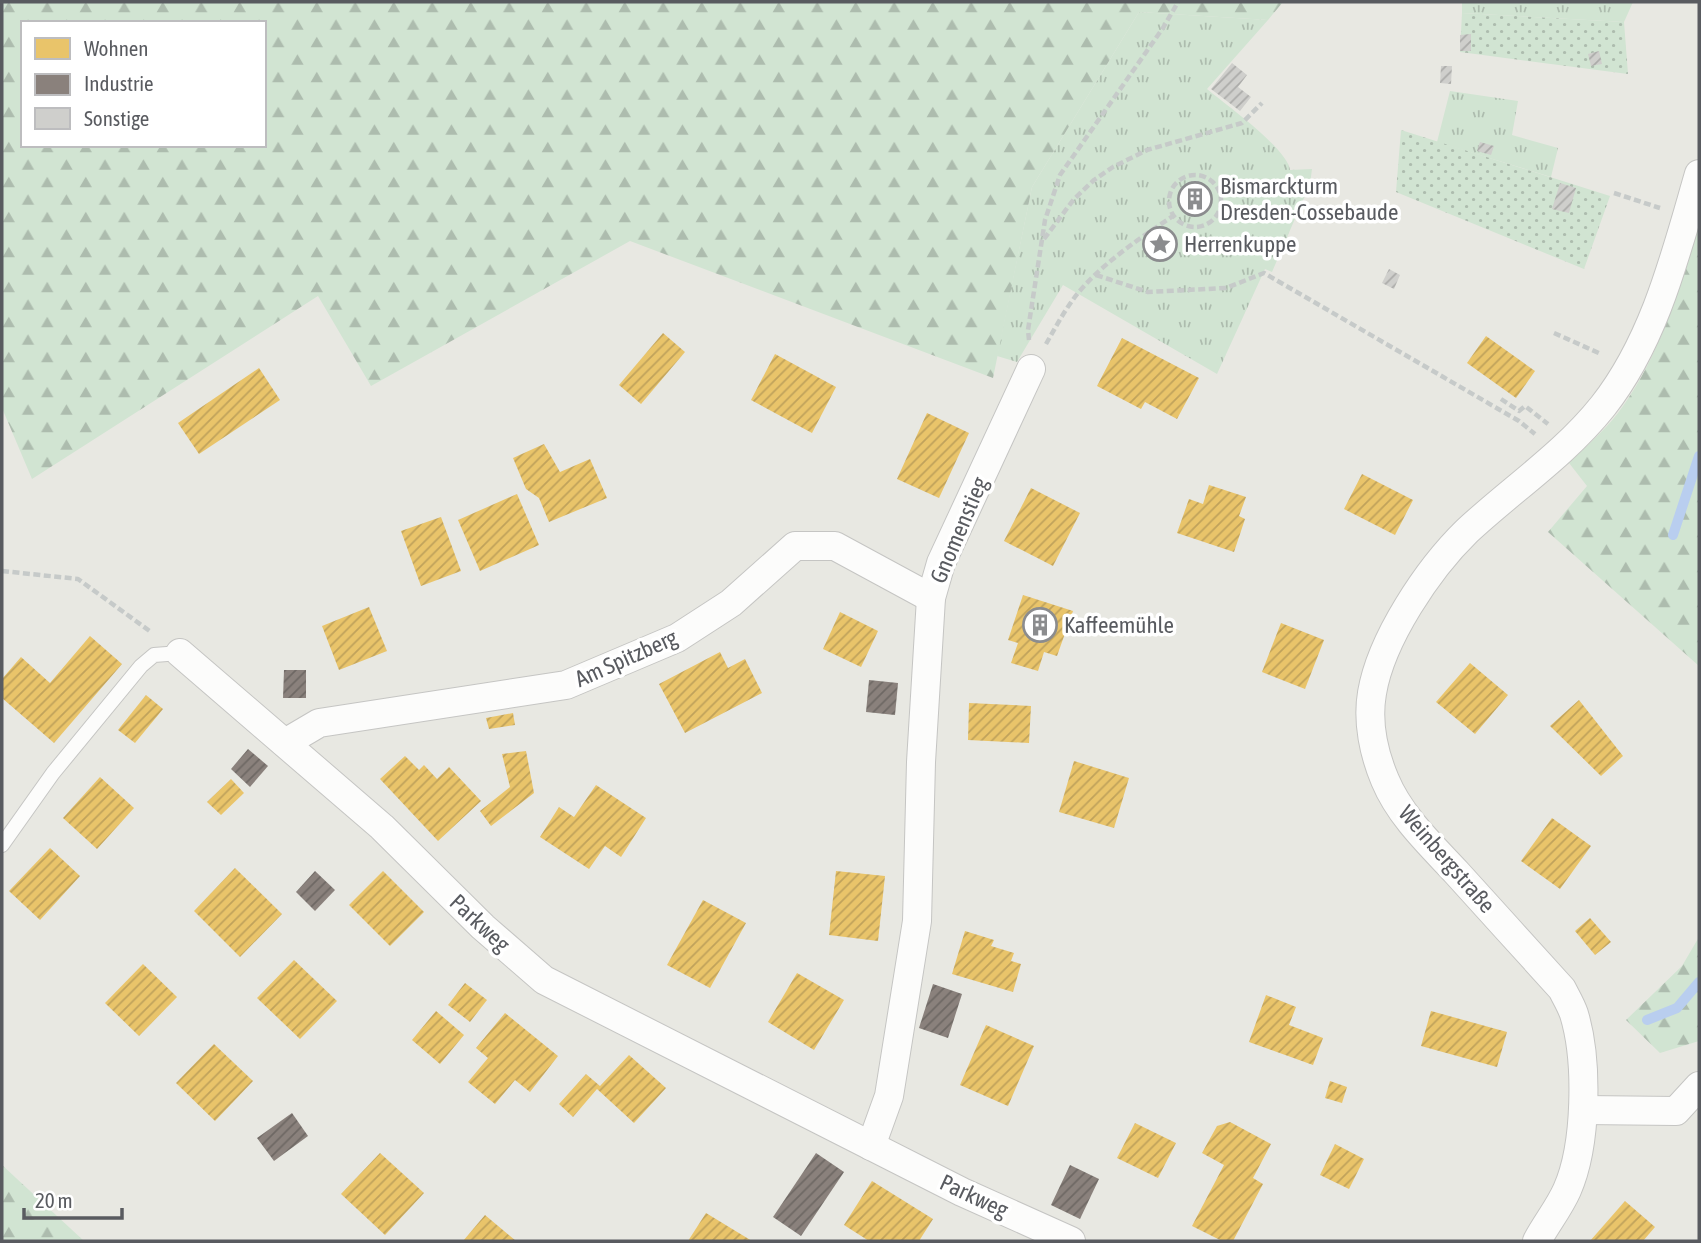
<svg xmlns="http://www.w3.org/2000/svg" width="1701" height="1243" viewBox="0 0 1701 1243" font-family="'Asap Condensed',sans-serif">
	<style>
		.grass { fill: url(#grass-tufts) }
		.forest { fill: url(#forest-firs); fill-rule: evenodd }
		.park { fill: url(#park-dots) }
		.homes { fill: url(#homes-hatch) }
		.industry { fill: url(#industry-hatch) }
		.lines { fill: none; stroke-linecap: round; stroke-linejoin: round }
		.stream { stroke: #b9ceef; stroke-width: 10 }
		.building { fill: url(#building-hatch) }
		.service-casing { stroke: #c5c5c3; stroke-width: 16 }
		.minor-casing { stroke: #c5c5c3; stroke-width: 30 }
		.path { stroke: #c6cac9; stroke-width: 4.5; stroke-dasharray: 7 3.5; stroke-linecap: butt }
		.service { stroke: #fcfcfb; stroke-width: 14 }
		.minor { stroke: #fcfcfb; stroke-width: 28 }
		.labels { text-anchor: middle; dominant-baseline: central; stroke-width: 7; stroke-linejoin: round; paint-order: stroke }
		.poi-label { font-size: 23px; fill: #595b60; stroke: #fff; text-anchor: start }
		.street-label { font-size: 23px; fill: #595b60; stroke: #fff }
	</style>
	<defs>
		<pattern id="grass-tufts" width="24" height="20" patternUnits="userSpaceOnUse" patternTransform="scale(1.75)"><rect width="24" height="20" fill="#d1e4d2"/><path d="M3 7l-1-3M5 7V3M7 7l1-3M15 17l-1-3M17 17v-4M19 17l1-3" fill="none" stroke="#adbcae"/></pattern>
		<pattern id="forest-firs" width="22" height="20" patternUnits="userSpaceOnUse" patternTransform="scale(1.75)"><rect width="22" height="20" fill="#d1e4d2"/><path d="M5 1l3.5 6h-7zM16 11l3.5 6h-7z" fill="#adbcae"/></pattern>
		<pattern id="park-dots" width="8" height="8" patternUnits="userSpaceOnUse" patternTransform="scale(1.75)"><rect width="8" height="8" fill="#d1e4d2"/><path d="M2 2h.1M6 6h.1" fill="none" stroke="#adbcae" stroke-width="1.8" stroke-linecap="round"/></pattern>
		<pattern id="homes-hatch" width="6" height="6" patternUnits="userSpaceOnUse" patternTransform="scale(1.75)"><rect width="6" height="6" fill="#e9c46a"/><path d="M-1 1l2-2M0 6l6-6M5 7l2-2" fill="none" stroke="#c0a25b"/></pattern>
		<pattern id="industry-hatch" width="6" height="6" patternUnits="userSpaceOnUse" patternTransform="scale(1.75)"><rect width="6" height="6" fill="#8a817c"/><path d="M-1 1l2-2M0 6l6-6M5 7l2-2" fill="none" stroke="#6e6864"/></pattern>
		<pattern id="building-hatch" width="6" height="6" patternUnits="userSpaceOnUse" patternTransform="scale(1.75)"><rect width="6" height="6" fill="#cfcfcc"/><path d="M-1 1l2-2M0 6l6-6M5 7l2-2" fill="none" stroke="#ababa9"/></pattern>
	</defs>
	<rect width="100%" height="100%" fill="#e8e8e2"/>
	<!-- grass -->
	<g class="grass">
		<path d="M1462,2h171l-9,20 -162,-9z"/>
		<path d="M1139,12l129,8 -61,69c18,15 81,60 83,81l22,-1 -2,15 -38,88 -7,-3 -48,105 -154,-89 -46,77 -20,-6 35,-169z"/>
		<path d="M1450,91l68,10 -6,34 46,13 -7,29 -114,-35z"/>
	</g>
	<!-- forest -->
	<g class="forest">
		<path d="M2,2h1281l-15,18 -129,-8 -107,175 -39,191 -363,-137 -259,145 -53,-90 -286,183 -30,-71zM23,23h241v122h-241z"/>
		<path d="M1699,225v441l-151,-134 39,-46 -18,-23c16,-16 35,-32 49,-50 42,-56 60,-122 81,-188z"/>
		<path d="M1699,937v104l-39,12 -34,-33 56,-54z"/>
		<path d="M2,1165l82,76h-82z"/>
	</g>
	<!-- park -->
	<g class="park">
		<path d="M1462,13l162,9 4,52 -168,-22z"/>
		<path d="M1401,130l209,66 -26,73 -188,-77z"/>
	</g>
	<!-- homes -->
	<g class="homes">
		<path d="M663,333l22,19 -44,52 -22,-19z"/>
		<path d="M1486,336l49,35 -19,27 -49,-35z"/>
		<path d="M1122,338l77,40 -22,41 -32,-17 -4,7 -44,-23z"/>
		<path d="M775,354l61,33 -24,46 -61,-33z"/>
		<path d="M259,368l21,32 -81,54 -21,-31z"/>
		<path d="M927,413l42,20 -30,65 -42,-19z"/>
		<path d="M544,444l16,28 30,-13 17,39 -58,24 -10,-24 -13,-9 -13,-31z"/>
		<path d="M1362,474l51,26 -18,35 -51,-26z"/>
		<path d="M1209,485l37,12 -7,19 6,3 -11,33 -57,-19 12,-34 14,5z"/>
		<path d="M1031,488l49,25 -27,53 -49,-25z"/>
		<path d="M517,494l22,51 -59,26 -22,-51z"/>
		<path d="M441,517l20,54 -40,15 -20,-55z"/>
		<path d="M1023,595l50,16 -16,45 -13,-4 -6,19 -27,-8 7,-20 -10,-3z"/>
		<path d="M369,607l18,44 -48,19 -17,-44z"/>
		<path d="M840,612l38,19 -17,36 -38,-18z"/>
		<path d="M1281,623l43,17 -19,49 -43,-17z"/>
		<path d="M90,636l32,28 -68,79 -52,-45v-19l19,-22 29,26z"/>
		<path d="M720,652l8,16 17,-9 17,34 -77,40 -26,-49z"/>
		<path d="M1470,663l38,32 -33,39 -39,-32z"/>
		<path d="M146,695l17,14 -28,34 -17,-13z"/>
		<path d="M1579,700l44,56 -22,20 -51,-50z"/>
		<path d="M969,703l62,3 -2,37 -61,-3z"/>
		<path d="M513,713l2,12 -26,4 -3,-11z"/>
		<path d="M526,751l8,42 -43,33 -11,-15 30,-24 -8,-33z"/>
		<path d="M405,756l14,14 5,-5 13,14 12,-12 32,34 -43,40 -58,-62z"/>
		<path d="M1074,761l55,17 -15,50 -55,-16z"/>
		<path d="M100,777l34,31 -37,41 -34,-31z"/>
		<path d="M231,779l13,14 -23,22 -14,-13z"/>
		<path d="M596,785l50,33 -25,39 -16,-11 -16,23 -49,-32 19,-30 15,10z"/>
		<path d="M1552,818l39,28 -31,43 -39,-28z"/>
		<path d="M50,848l30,28 -40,44 -31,-29z"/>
		<path d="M235,868l47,46 -42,43 -46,-46z"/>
		<path d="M383,871l41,41 -34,34 -41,-41z"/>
		<path d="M836,871l49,5 -7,65 -49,-6z"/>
		<path d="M703,900l43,23 -36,65 -43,-23z"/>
		<path d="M1590,918l21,24 -16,13 -20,-24z"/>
		<path d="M965,931l29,9 -3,6 23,7 -3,8 10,3 -8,28 -61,-18z"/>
		<path d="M294,960l43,41 -37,38 -43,-41z"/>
		<path d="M143,964l34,33 -38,39 -34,-33z"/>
		<path d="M797,973l47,27 -30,50 -46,-28z"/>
		<path d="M465,983l22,17 -17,22 -22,-17z"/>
		<path d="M1266,995l30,12 -7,18 34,13 -10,27 -64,-23z"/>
		<path d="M436,1011l28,24 -24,29 -28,-24z"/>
		<path d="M1431,1011l76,21 -10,35 -76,-21z"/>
		<path d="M505,1013l53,43 -28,36 -15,-12 -20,24 -27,-22 20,-24 -12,-10z"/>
		<path d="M986,1025l48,21 -26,60 -48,-21z"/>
		<path d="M214,1044l39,37 -38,40 -39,-38z"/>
		<path d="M629,1055l37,33 -32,35 -37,-34 -24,28 -14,-13 27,-30 14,12z"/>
		<path d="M1330,1081l17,6 -5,16 -17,-5z"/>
		<path d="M1230,1122l41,22 -18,34 10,6 -30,57h-11l-30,-15 32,-61 -22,-12 15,-27z"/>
		<path d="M1135,1123l41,20 -18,35 -41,-20z"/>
		<path d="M1335,1144l29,15 -15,30 -29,-14z"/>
		<path d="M380,1153l44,40 -39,42 -44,-41z"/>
		<path d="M872,1181l61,38 -14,22h-50l-25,-16z"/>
		<path d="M1625,1201l30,26 -12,14h-53z"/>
		<path d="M706,1213l46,28h-64z"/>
		<path d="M485,1215l31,26h-53z"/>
	</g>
	<!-- industry -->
	<g class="industry">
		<path d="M284,670h22v28h-23z"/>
		<path d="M869,680l29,3 -3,32 -29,-3z"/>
		<path d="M248,749l20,17 -18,21 -19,-18z"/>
		<path d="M315,871l20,19 -20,21 -19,-19z"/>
		<path d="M933,984l29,10 -14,44 -29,-10z"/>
		<path d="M292,1113l16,23 -34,25 -17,-23z"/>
		<path d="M816,1153l28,19 -43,64 -28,-19z"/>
		<path d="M1070,1165l29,14 -19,40 -29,-14z"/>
	</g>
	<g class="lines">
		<!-- stream -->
		<g class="stream">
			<path d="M1673,535l26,-79"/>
			<path d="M1647,1020l30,-12 22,-26"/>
		</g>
	</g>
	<!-- building -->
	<g class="building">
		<path d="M1471,34v17h-11v-16z"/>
		<path d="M1599,51l3,13 -11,2 -3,-12z"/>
		<path d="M1232,63l15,12 -9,12 13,10 -11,14 -29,-22z"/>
		<path d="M1441,66h11l-1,18 -11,-1z"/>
		<path d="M1480,142l14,4 -3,9 -14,-4z"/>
		<path d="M1560,183l16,5 -7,25 -17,-4z"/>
		<path d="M1196,186l12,13 -14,13 -12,-13z"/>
		<path d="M1389,269l11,6 -6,14 -12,-6z"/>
	</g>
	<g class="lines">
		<!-- service casing -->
		<g class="service-casing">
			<path id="service" d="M2,845l51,-72 88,-107 13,-11 26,-2"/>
		</g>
		<!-- minor casing -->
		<g class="minor-casing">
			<g id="minor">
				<path d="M180,653l202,174 101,100 61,53 418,212 109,49"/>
				<path d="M285,743l34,-20 247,-38 111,-47 54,-35 64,-57h40l96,52"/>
				<path d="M1584,1110l92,1 23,-25"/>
				<path d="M871,1146l18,-50 28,-175 4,-159 10,-164 10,-35 90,-194"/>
				<path d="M1537,1241c9,-17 22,-33 30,-51 20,-45 21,-130 7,-176 -3,-9 -8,-17 -12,-25 -35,-39 -71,-78 -106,-117 -26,-28 -56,-56 -71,-92 -11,-26 -18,-58 -13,-87 9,-54 56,-124 95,-162 45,-42 97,-76 136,-125 52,-66 73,-153 96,-232"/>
			</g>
		</g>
		<!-- path -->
		<g class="path">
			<circle cx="1195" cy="201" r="26"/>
			<path d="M1614,193l46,15"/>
			<path d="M1044,239l30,-40 20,-19 19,-13 34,-17 95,-27 20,-20"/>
			<path d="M1096,275l52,17 78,-4 38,-15 255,148 16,13"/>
			<path d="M1554,333l47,21"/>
			<path d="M1029,340l-1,-10 17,-110 15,-45 103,-147 15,-26"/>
			<path d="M1046,344c8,-14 16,-29 26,-43 23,-33 68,-63 101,-85"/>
			<path d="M1501,399l18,12 6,-5 23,18"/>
			<path d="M2,571l76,8 73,53"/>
		</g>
		<!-- service -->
		<use href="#service" class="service"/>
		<!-- minor -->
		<use href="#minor" class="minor"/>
	</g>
	<!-- icons -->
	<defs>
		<g id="building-ring" transform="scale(1.75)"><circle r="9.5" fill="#fff" stroke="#8b8c8e" stroke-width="1.5"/><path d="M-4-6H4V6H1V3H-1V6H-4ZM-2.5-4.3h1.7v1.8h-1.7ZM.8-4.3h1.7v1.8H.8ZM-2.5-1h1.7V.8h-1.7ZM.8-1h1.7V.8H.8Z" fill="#8b8c8e"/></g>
		<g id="sight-ring" transform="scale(1.75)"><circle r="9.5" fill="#fff" stroke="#8b8c8e" stroke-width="1.5"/><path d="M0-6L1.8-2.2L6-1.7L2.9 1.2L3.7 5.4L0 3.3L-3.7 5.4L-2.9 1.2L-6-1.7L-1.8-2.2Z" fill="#8b8c8e"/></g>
	</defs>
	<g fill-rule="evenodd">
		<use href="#building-ring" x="1195" y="199"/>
		<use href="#sight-ring" x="1160" y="244"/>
		<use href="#building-ring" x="1040" y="625"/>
	</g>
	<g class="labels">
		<!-- poi labels -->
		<g class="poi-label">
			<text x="1220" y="186">Bismarckturm<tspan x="1220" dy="26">Dresden-Cossebaude</tspan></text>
			<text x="1184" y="244">Herrenkuppe</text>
			<text x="1064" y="625">Kaffeemühle</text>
		</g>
		<!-- street labels -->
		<g class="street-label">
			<text transform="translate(959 530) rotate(-67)">Gnomenstieg</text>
			<text transform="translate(626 658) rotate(-24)">Am Spitzberg</text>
			<text transform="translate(1447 859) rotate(49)">Weinbergstraße</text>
			<text transform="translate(480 923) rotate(43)">Parkweg</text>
			<text transform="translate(974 1196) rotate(25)">Parkweg</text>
		</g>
	</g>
	<!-- border -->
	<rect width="1701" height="1243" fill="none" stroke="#595b60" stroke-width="7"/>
	<!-- legend -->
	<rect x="21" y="21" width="245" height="126" fill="#ffffff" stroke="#bdbdbf" stroke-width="2"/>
	<rect x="35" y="38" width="35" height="21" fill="#e9c46a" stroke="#bdbdbf" stroke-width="2"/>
	<text x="84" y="56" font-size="21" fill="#595b60">Wohnen</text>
	<rect x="35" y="74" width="35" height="21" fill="#8a817c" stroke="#bdbdbf" stroke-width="2"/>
	<text x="84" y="91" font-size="21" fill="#595b60">Industrie</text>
	<rect x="35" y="108" width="35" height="21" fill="#cfcfcc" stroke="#bdbdbf" stroke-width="2"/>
	<text x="84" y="126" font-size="21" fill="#595b60">Sonstige</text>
	<!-- scale -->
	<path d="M24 1208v10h98v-10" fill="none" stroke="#595b60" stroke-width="3.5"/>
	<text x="35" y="1208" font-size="21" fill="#595b60" stroke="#ffffff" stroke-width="5" paint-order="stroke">20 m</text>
</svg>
